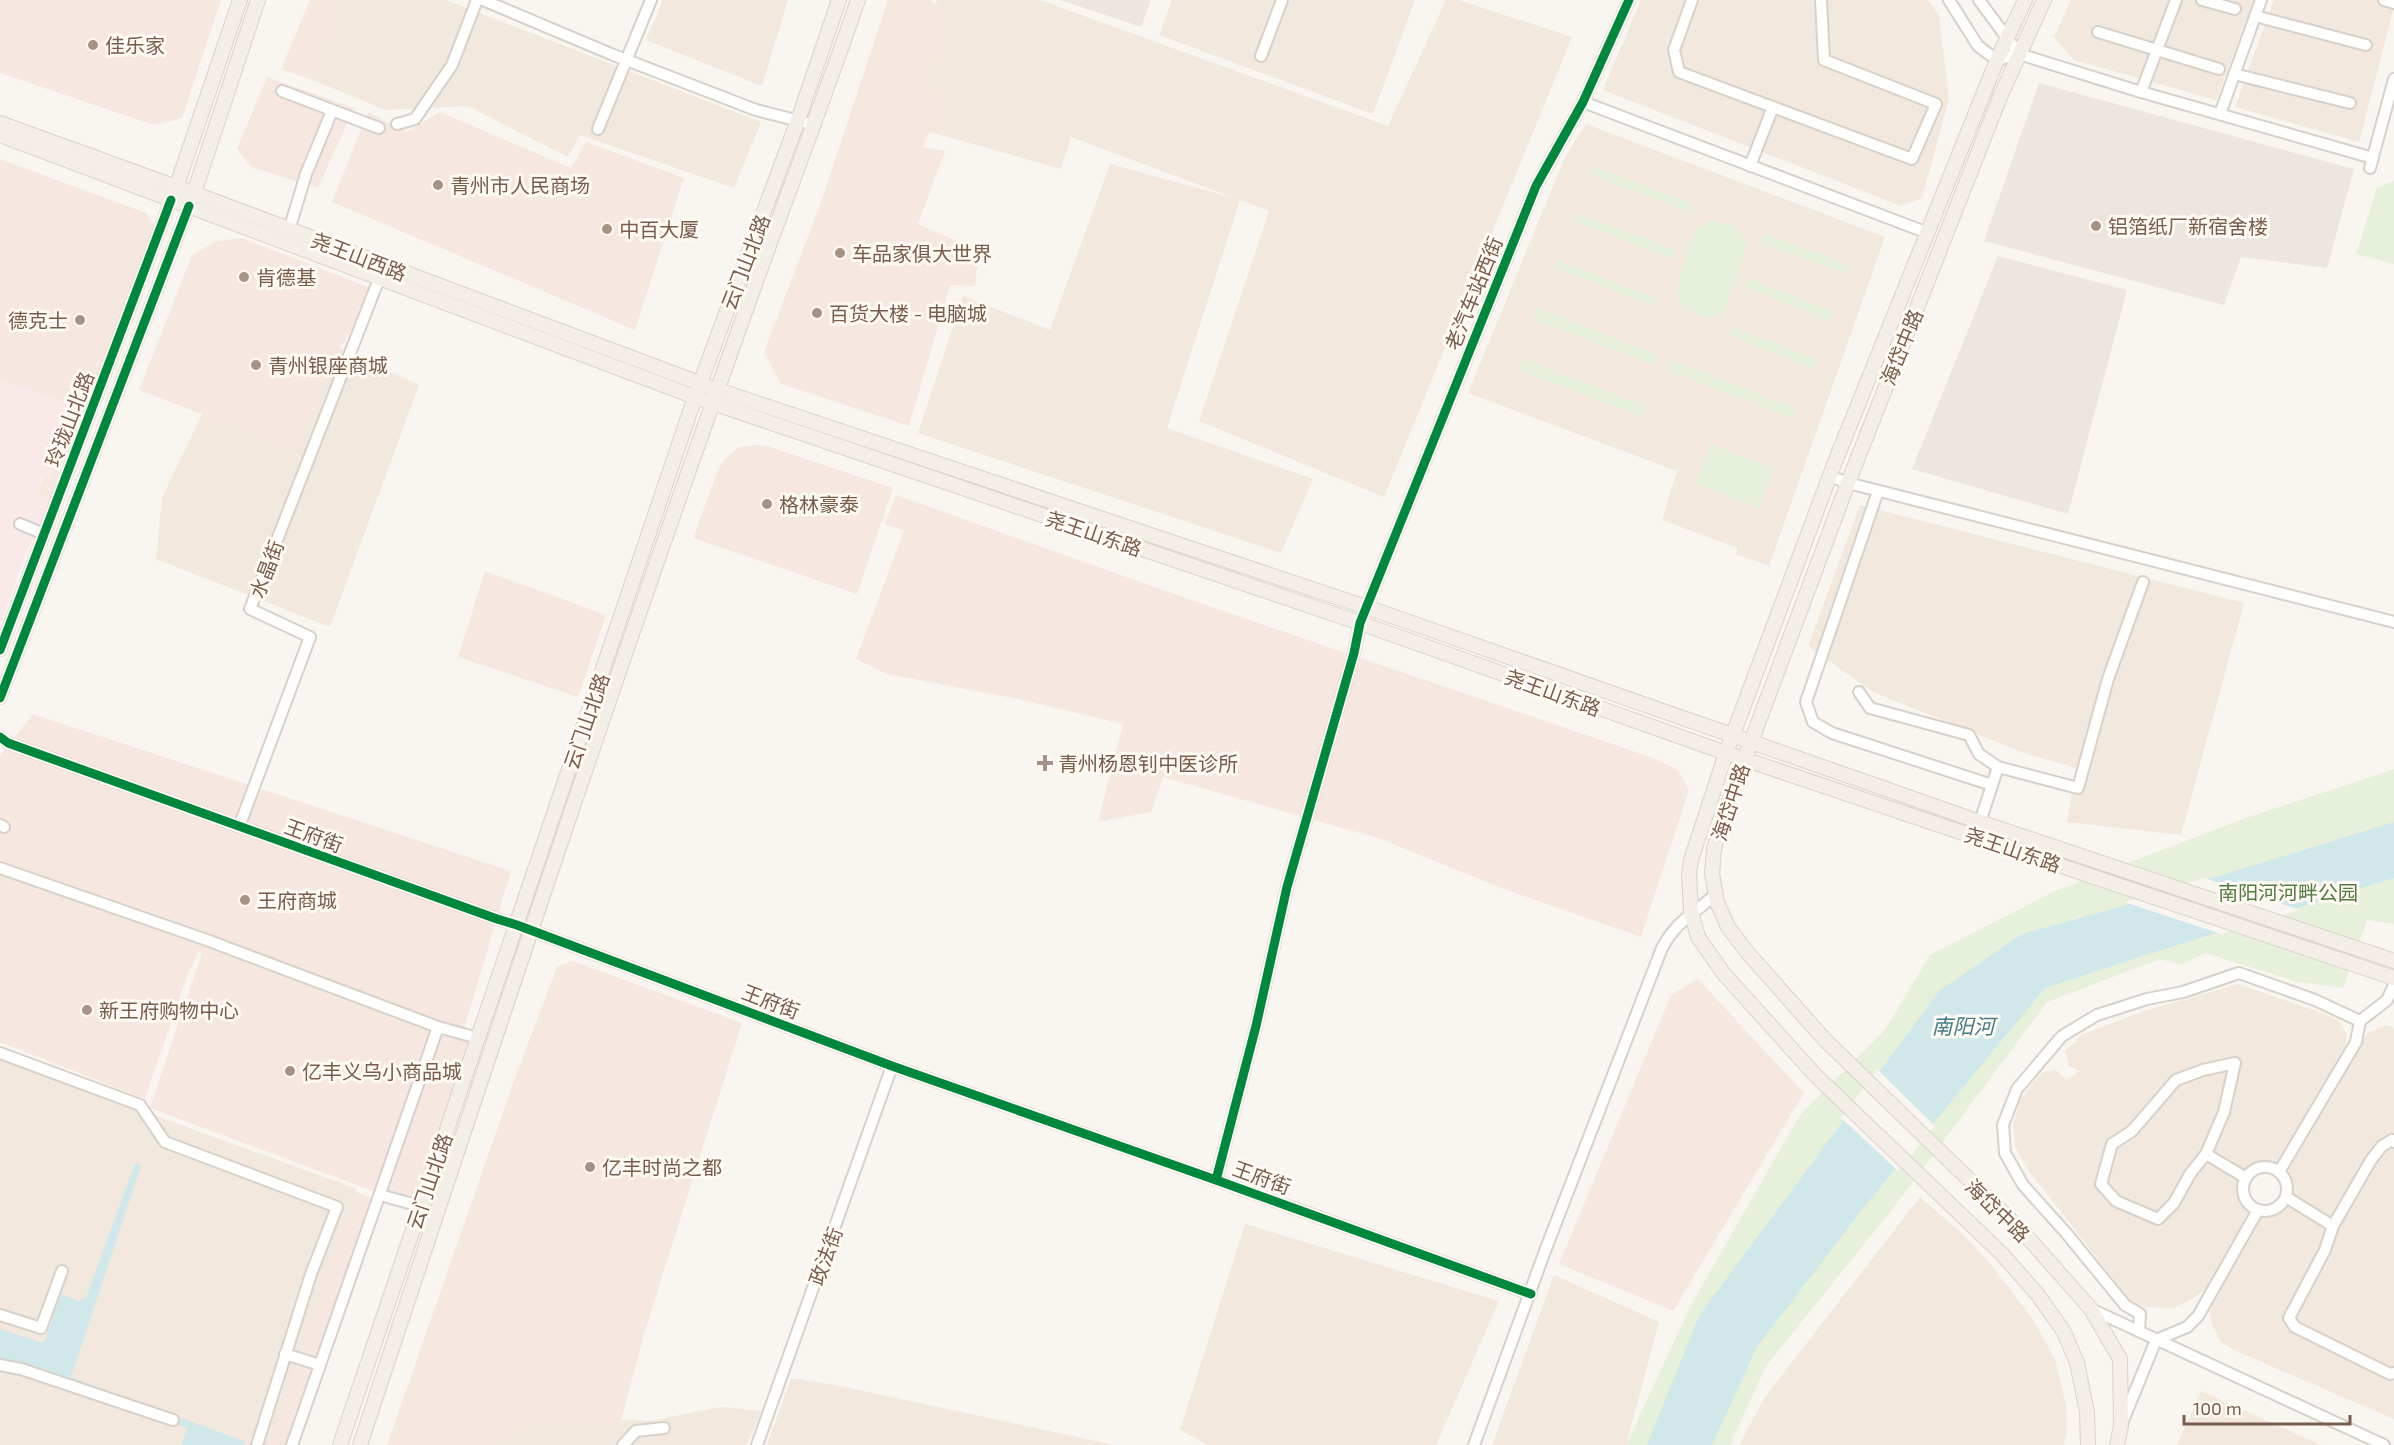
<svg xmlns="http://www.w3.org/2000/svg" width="2394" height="1445" viewBox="0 0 2394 1445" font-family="'Exo 2','Noto Sans SC',sans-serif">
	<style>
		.residential { fill: #f2e8de }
		.commercial { fill: #f6e8e1 }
		.industrial { fill: #ede5e0 }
		.medical { fill: #fae9e9 }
		.green { fill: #e7f0db }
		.water { fill: #d0e8ea }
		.pier { fill: #f9f5f0 }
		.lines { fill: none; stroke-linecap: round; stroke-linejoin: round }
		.minor-casing { stroke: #d7d1cb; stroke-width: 14 }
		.major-casing { stroke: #dad1cc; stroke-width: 16 }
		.minor { stroke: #fefefd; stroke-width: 10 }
		.major { stroke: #f3eee8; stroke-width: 14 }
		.cycleway-casing { stroke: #fffaf3; stroke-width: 13 }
		.cycleway { stroke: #00873e; stroke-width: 9 }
		.poi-dot { fill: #a69286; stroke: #fffaf3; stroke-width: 2 }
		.labels { text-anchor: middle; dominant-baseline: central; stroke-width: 6; stroke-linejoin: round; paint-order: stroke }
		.poi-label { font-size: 20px; fill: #7a5c4d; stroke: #fffaf3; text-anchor: start }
		.street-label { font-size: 20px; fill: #7a5c4d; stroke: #fffaf3 }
		.park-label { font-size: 20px; fill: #537a41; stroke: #fffaf3 }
		.water-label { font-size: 21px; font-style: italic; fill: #437c86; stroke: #fffaf3 }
	</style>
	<rect width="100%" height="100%" fill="#f9f5f0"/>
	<!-- residential -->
	<g class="residential">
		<path d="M342,0h104l315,122 -27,66 -154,-53 -12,22 -100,-51 -82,4 -76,-31z"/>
		<path d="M663,0h125l-26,86 -116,-46z"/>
		<path d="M937,0h103l348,126 58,-126h13l113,37 -188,460 -185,-76 70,-210 -29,-11 -73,228 146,51 -32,74 -363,-120 45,-137 87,34 60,-166 124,34 -163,-61 -10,32 -156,-44z"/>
		<path d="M1172,0h243l-42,114 -214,-79z"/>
		<path d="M1641,0h287l11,15 10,85 -27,98 -21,8 -298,-116z"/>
		<path d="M2071,0h183l-38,100 -142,-40 -20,-23z"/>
		<path d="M2274,0h118l2,8 -35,134 -124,-35z"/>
		<path d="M1586,124l299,113 -116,329 -33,-12 2,-6 -76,-28 15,-49 -209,-78 97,-236z"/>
		<path d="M340,348l79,37 -89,242 -174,-68 6,-61 40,-84 93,36z"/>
		<path d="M1860,505l384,98 -63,232 -114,-13 9,-54 -52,-15 -151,-61 -65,-46z"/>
		<path d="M2238,984l87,30 14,7 8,13 -3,18 -64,112 -18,1 -16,3 -7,23 12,23 -41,72 -16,12 -20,10 -30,-1 -14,-7 -101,-129 -14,-24 -2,-22 7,-24 12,-18 12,-11 12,-2 10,10 14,-9 -11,-5 -4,-15 17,-16 59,-23z"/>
		<path d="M2386,1025l8,3v391l-158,-68 -15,-9 -8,-15 -4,-21 53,-90 21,-7 10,-18 -4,-21 79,-137z"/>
		<path d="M0,1059l357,130 -87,256h-270z"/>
		<path d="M1920,1197l41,36 27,28 44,57 23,41 11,46 1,27 -3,13h-325l26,-48z"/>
		<path d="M1245,1224l254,77 -63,144h-228l-28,-15z"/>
		<path d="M1554,1275l105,47 -33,123h-134z"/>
		<path d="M791,1378l44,7 279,60h-347z"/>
		<path d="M2201,1391l120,54h-144z"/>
		<path d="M721,1407l40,4 -14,34h-252l25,-20h89l12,-5 29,1z"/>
	</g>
	<!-- commercial -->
	<g class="commercial">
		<path d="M0,0h221l-39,118 -28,7 -154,-52z"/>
		<path d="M310,0h32l-32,79 -29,-10z"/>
		<path d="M888,0h42l21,14 -27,74 22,9 -23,50 22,4 -27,73 61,27 -4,35 -25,-1 -41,141 -128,-42 -17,-32 56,-147z"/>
		<path d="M267,77l87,31 -36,80 -67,-21 -14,-18z"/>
		<path d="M368,112l39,20 33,-20 131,56 15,-26 98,36 -49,152 -303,-128z"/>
		<path d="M0,159l146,54 11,15 -71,180 -24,54 -12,37 -13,-4 7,-20 6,1 25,-70 -75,-26z"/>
		<path d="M242,238l126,49 -9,31 -19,30 -45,102 -156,-60 53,-135 25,-14z"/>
		<path d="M755,445l12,1 126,42 -36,106 -164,-56 25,-68 6,-10 15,-13z"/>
		<path d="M896,495l298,106 462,158 22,11 11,20 -48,147 -140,-49 -120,-49 -218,-62 -12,35 -53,10 25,-98 -105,-25 -131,-25 -31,-15 48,-128 -19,-7z"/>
		<path d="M485,571l121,44 -28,82 -120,-40z"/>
		<path d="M33,714l478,157 -50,168 8,3 -54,157 -37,-6 -228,-85 52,-155 -4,-1 -11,24 -42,123 -145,-57v-287z"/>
		<path d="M573,961l169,62 -96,305 -25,92 -12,5h-89l-25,20h-108l129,-370 41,-108z"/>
		<path d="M1698,979l106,114 -131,218 -114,-47 112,-269z"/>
		<path d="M356,1192l16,6 -84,247h-18z"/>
	</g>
	<!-- industrial -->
	<g class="industrial">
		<path d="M1060,0h91l-10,27z"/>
		<path d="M2039,83l315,86 -27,99 -86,-11 -17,48 -240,-64z"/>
		<path d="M1998,256l129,34 -59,224 -156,-45z"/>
	</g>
	<!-- medical -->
	<path class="medical" d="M0,380l75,25 -25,72 -7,-2 -6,19 13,5 -10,32 -12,16 -28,78z"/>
	<!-- green -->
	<g class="green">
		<path d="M1593,166l100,38 -3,8 -100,-37z"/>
		<path d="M2394,181v83l-38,-10 21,-66z"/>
		<path d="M1576,213l100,37 -3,9 -100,-38z"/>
		<path d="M1711,221c16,0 29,8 37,22l-21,63 -5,7 -13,6 -25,-10 -8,-13c1,-13 14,-60 22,-69 4,-3 9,-5 13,-6z"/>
		<path d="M1765,234l85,31 -3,9 -85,-31z"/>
		<path d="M1557,260l100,38 -3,8 -100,-38z"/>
		<path d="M1749,278l84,33 -4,9 -84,-33z"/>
		<path d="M1537,308l123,48 -4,10 -123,-47z"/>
		<path d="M1732,327l85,32 -4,9 -84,-32z"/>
		<path d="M1523,359l123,47 -4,11 -123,-47z"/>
		<path d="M1673,361l123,47 -4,10 -123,-47z"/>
		<path d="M1710,444l64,24 -14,40 -64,-24z"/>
		<path d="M2394,769v155l-27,-4 -24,68 -45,-6 -93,-29 -23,12 -22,-6 -113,43 -152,204 -129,160 -36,79h-104l65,-140 109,-190 85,-85 45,-75 123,-63 187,-72z"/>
	</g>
	<!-- water -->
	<g class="water">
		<path d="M2394,822v56l-242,75 -107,35 -181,219 -107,140 -45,98h-65l52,-129 240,-325 83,-57 94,-26z"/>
		<path d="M135,1163l6,3 -70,211 175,65 -2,3h-62l5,-17 -169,-66 -18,-2v-31l42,14 3,-2 16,-47 18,7 7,-3z"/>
	</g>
	<!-- pier -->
	<g class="pier">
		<path d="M2204,878l96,32 -79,24 -97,-32z"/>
		<path d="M1877,1069l58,57 -37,45 -57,-53z"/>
	</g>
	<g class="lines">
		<!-- minor casing -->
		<g class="minor-casing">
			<g id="minor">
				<path d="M483,0l128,54 145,56 59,15"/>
				<path d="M1692,0l-18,50 5,22 233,87 24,-55 -112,-44 -3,-60"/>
				<path d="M1949,0l29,46 19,14 22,-6"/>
				<path d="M1979,0l40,54"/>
				<path d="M2202,0l33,9"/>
				<path d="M2384,0l10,3"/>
				<path d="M2255,16l111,29"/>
				<path d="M2098,32l121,37"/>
				<path d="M2019,54l122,38 232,66"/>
				<path d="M1261,56l21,-56"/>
				<path d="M2234,74l116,29"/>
				<path d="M282,91l97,37"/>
				<path d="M2141,92l35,-92"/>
				<path d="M1583,102l345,131"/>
				<path d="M2220,114l41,-114"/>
				<path d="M397,124l18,-5 37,-54 25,-65"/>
				<path d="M598,129l53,-129"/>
				<path d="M1750,166l23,-59"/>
				<path d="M2370,168l24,-89"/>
				<path d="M289,230l17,-56 26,-63"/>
				<path d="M1830,476l18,7 546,139"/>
				<path d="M1878,491l-72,211 7,20 19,11 160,52"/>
				<path d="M20,524l24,10"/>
				<path d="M0,650l171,-450"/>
				<path d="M1859,692l11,16 99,27 10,19 19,13 80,21 30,-109 35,-97"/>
				<path d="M0,698l189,-492"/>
				<path d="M0,737l8,6 489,176 20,6 375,141 324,114 315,114"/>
				<path d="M1980,822l18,-55"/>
				<path d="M0,825l4,2"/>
				<path d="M239,827l71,-190 -60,-28 129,-330"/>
				<path d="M0,868l204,71 234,88 40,11"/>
				<path d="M0,1053l140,52 25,37 172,65 -26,67 -54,171"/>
				<path d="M2235,1063l-11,49 -18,42 -16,20 -16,29 -16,16 -42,-18 -15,-17 11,-40 20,-13 44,-51 27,-10z"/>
				<path d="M2394,1142l-2,-2 -10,6 -11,14 -38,66 -8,24 -36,68 6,9 95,47 4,-1"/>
				<path d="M2206,1154l40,24"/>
				<circle cx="2265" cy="1189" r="22"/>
				<path d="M2279,1172l77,-130 4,-21 27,-21 7,-15"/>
				<path d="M1216,1180l40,-154 31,-139 67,-234 6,-30 176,-437 47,-84 46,-102"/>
				<path d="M380,1195l40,11"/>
				<path d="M2286,1197l47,29"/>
				<path d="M2091,1309l293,136"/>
				<path d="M0,1315l41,13 21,-57"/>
				<path d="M2139,1331l1,-17 -15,-9 -58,-71 -44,-49 -18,-32 -2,-28 14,-36 45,-53 35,-21 50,-16 36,-7 56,-19 76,27 45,21"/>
				<path d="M285,1354l35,11"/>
				<path d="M0,1365l21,4 152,51"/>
				<path d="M2122,1423l34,-83 31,-13 11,-11 60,-106"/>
				<path d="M292,1445l146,-418"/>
				<path d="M623,1445l13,-14 28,-3"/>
				<path d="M757,1445l135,-379"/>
				<path d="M1474,1445l71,-194 117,-303c15,-28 32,-34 54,-54"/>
			</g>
		</g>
		<!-- major casing -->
		<g class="major-casing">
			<g id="major">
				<path d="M2025,0l-28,60 -162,402 -109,291 -35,107 -2,13 2,39 7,25 26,37 91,101 187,179 36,41 26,37 13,31 10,49 1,33"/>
				<path d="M2044,0l-44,97 -152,386 -122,326 -12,40 -2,25 5,28 11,25 19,25 78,88 197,191 69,78 29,50 1,67 -4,19"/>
				<path d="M0,123l193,70 525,197 648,217 614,215 414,139"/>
				<path d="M0,135l695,262 665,226 366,130 668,225"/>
				<path d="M174,194l66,-194"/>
				<path d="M191,202l67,-202"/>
				<path d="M340,1445l355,-1048 103,-277 41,-120"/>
				<path d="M360,1445c123,-372 246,-744 378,-1113 39,-111 82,-221 120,-332"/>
			</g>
		</g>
		<!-- minor -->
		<use href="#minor" class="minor"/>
		<!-- major -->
		<use href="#major" class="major"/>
		<!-- cycleway casing -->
		<g class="cycleway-casing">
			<g id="cycleway">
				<path d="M0,650l171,-450"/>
				<path d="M0,698l189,-492"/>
				<path d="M0,737l8,6 489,176 20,6 375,141 324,114 315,114"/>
				<path d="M1216,1180l40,-154 31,-139 67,-234 6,-30 176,-437 47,-84 46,-102"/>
			</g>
		</g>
		<!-- cycleway -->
		<use href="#cycleway" class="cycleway"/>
	</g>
	<!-- markers -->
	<g class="poi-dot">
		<circle cx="93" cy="45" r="6"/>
		<circle cx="438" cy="185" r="6"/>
		<circle cx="2096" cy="226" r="6"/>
		<circle cx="607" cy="229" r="6"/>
		<circle cx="840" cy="253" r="6"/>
		<circle cx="244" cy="277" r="6"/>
		<circle cx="817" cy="313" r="6"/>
		<circle cx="80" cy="320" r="6"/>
		<circle cx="256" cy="365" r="6"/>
		<circle cx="767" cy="504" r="6"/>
		<path d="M1042 754h6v6h6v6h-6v6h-6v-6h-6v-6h6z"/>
		<circle cx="245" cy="900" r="6"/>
		<circle cx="87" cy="1010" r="6"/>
		<circle cx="290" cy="1071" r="6"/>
		<circle cx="590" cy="1167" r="6"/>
	</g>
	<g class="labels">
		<!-- poi labels -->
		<g class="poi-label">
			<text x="105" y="45">佳乐家</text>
			<text x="450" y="185">青州市人民商场</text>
			<text x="2108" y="226">铝箔纸厂新宿舍楼</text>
			<text x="619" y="229">中百大厦</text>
			<text x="852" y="253">车品家俱大世界</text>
			<text x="256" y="277">肯德基</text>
			<text x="829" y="313">百货大楼 - 电脑城</text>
			<text x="68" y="320" text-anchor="end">德克士</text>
			<text x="268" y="365">青州银座商城</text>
			<text x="779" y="504">格林豪泰</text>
			<text x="1058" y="763">青州杨恩钊中医诊所</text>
			<text x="257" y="900">王府商城</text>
			<text x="99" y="1010">新王府购物中心</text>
			<text x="302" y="1071">亿丰义乌小商品城</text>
			<text x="602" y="1167">亿丰时尚之都</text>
		</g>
		<!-- street labels -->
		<g class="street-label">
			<text transform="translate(359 256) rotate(21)">尧王山西路</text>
			<text transform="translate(745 262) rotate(-69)">云门山北路</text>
			<text transform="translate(1473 293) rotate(-68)">老汽车站西街</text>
			<text transform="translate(1901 347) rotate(-68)">海岱中路</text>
			<text transform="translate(69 419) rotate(-69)">玲珑山北路</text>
			<text transform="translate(1094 533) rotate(19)">尧王山东路</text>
			<text transform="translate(266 569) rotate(-69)">水晶街</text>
			<text transform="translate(1553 692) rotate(20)">尧王山东路</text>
			<text transform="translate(586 721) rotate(-71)">云门山北路</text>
			<text transform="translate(1730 802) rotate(-72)">海岱中路</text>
			<text transform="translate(314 835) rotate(20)">王府街</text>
			<text transform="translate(2013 849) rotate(19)">尧王山东路</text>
			<text transform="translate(771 1001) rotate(21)">王府街</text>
			<text transform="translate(1262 1177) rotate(20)">王府街</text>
			<text transform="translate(429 1181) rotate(-71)">云门山北路</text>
			<text transform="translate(1998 1210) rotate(44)">海岱中路</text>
			<text transform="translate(825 1256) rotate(-70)">政法街</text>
		</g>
		<!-- park labels -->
		<g class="park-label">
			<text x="2288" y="892">南阳河河畔公园</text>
		</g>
		<!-- water labels -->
		<g class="water-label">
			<text x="1963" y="1025">南阳河</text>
		</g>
	</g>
	<!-- scale -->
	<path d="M2184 1415v9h166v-9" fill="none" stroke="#7a5c4d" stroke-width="3"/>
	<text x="2193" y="1415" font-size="18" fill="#7a5c4d" stroke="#fffaf3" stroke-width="4.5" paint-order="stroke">100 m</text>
</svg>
